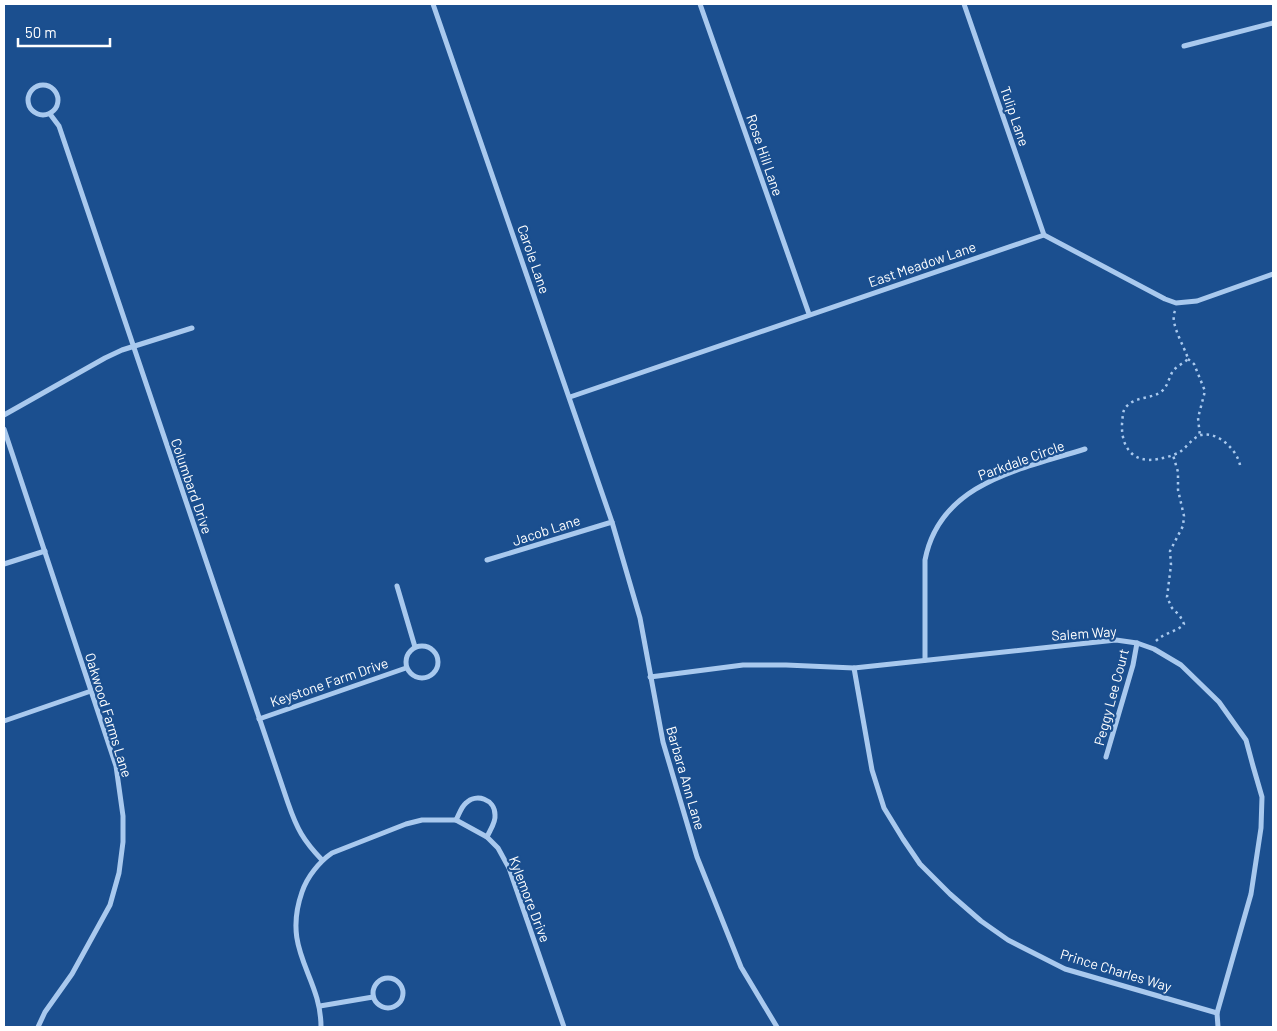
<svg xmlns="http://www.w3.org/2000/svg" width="1277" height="1031" viewBox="0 0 1277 1031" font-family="Barlow,sans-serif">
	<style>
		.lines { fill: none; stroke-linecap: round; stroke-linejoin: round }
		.path { stroke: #a9c9ee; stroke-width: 2.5; stroke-dasharray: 2.5 4; stroke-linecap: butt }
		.street { stroke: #a9c9ee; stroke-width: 5 }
		.labels { text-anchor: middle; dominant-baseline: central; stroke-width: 4.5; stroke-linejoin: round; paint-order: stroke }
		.street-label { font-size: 14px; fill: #fff; stroke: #1b4f8f }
	</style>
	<rect width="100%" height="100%" fill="#1b4f8f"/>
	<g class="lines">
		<!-- path -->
		<g class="path">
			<path d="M1175,311c-6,12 10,36 13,48 -4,4 -11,7 -15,12 -4,6 -5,15 -11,20 -9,8 -26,5 -35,15 -5,4 -4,11 -5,18 -1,23 11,40 36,35 7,-1 16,-4 22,-7 7,-5 13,-15 21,-17 17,-4 36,15 39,30"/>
			<path d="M1188,359l6,5 11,27 -7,27 2,18"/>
			<path d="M1156,641c9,-9 21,-9 28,-17l-4,-8 -8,-8 -5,-11 4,-32 -1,-14 13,-25 1,-10 -6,-26v-18l-5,-17"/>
		</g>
		<!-- street -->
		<g class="street">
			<path d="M433,4l179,518 28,96 23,124 34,115 44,110 36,60"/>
			<path d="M700,4l109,310"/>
			<path d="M964,4l80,231"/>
			<path d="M1184,46l89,-23"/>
			<circle cx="43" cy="100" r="15"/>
			<path d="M50,114l9,12 229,677c9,26 15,37 34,57"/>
			<path d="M570,397l474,-162 121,64 11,4 21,-2 76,-27"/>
			<path d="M4,415l101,-57 17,-8 70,-22"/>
			<path d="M4,429l112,337 7,50v26l-4,31 -9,32 -38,69 -27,38 -7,15"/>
			<path d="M487,560l125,-38"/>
			<path d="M4,564l41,-13"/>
			<path d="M397,586l18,61"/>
			<circle cx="422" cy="662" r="16"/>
			<path d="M925,660v-100c15,-78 97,-91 160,-111"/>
			<path d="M854,668l18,102 12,38 19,31 17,25 30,30 31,27 27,19 57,29 152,44"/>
			<path d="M650,677l93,-12h43l68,3 262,-28 21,3 17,6 27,16 38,37 27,38 7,26 9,31 -1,31 -10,66 -34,119 1,14"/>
			<path d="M259,719l147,-51"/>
			<path d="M4,721l87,-30"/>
			<path d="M1106,757l27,-92 4,-22"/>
			<path d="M456,820c3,-5 5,-13 10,-17 10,-10 29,-4 29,12 1,7 -5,15 -8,22"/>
			<circle cx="388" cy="993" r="15"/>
			<path d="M320,1006l53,-9"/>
			<path d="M321,1027c0,-52 -40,-75 -19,-135 5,-15 17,-30 30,-39l74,-29 16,-4h34l31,17 11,11 11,20 55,159"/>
		</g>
	</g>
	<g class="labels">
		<!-- street labels -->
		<g class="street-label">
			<text transform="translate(1015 116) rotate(71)">Tulip Lane</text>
			<text transform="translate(765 155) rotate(71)">Rose Hill Lane</text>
			<text transform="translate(534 259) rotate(71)">Carole Lane</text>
			<text transform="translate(922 264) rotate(-19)">East Meadow Lane</text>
			<text transform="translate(1021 460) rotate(-20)">Parkdale Circle</text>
			<text transform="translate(192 486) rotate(71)">Columbard Drive</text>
			<text transform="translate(546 530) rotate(-18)">Jacob Lane</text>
			<text transform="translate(1084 633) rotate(-4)">Salem Way</text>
			<text transform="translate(329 682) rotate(-19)">Keystone Farm Drive</text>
			<text transform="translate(1111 697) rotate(-75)">Peggy Lee Court</text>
			<text transform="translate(109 715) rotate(73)">Oakwood Farms Lane</text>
			<text transform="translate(686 778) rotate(74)">Barbara Ann Lane</text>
			<text transform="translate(530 899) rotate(69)">Kylemore Drive</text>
			<text transform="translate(1116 970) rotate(17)">Prince Charles Way</text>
		</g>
	</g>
	<!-- border -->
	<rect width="1277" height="1031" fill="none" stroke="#ffffff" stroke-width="10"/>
	<!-- scale -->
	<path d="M18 38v8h92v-8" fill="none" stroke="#ffffff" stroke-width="2.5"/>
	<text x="25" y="38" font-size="15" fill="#ffffff" stroke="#1b4f8f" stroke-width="4" paint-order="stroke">50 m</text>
</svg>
